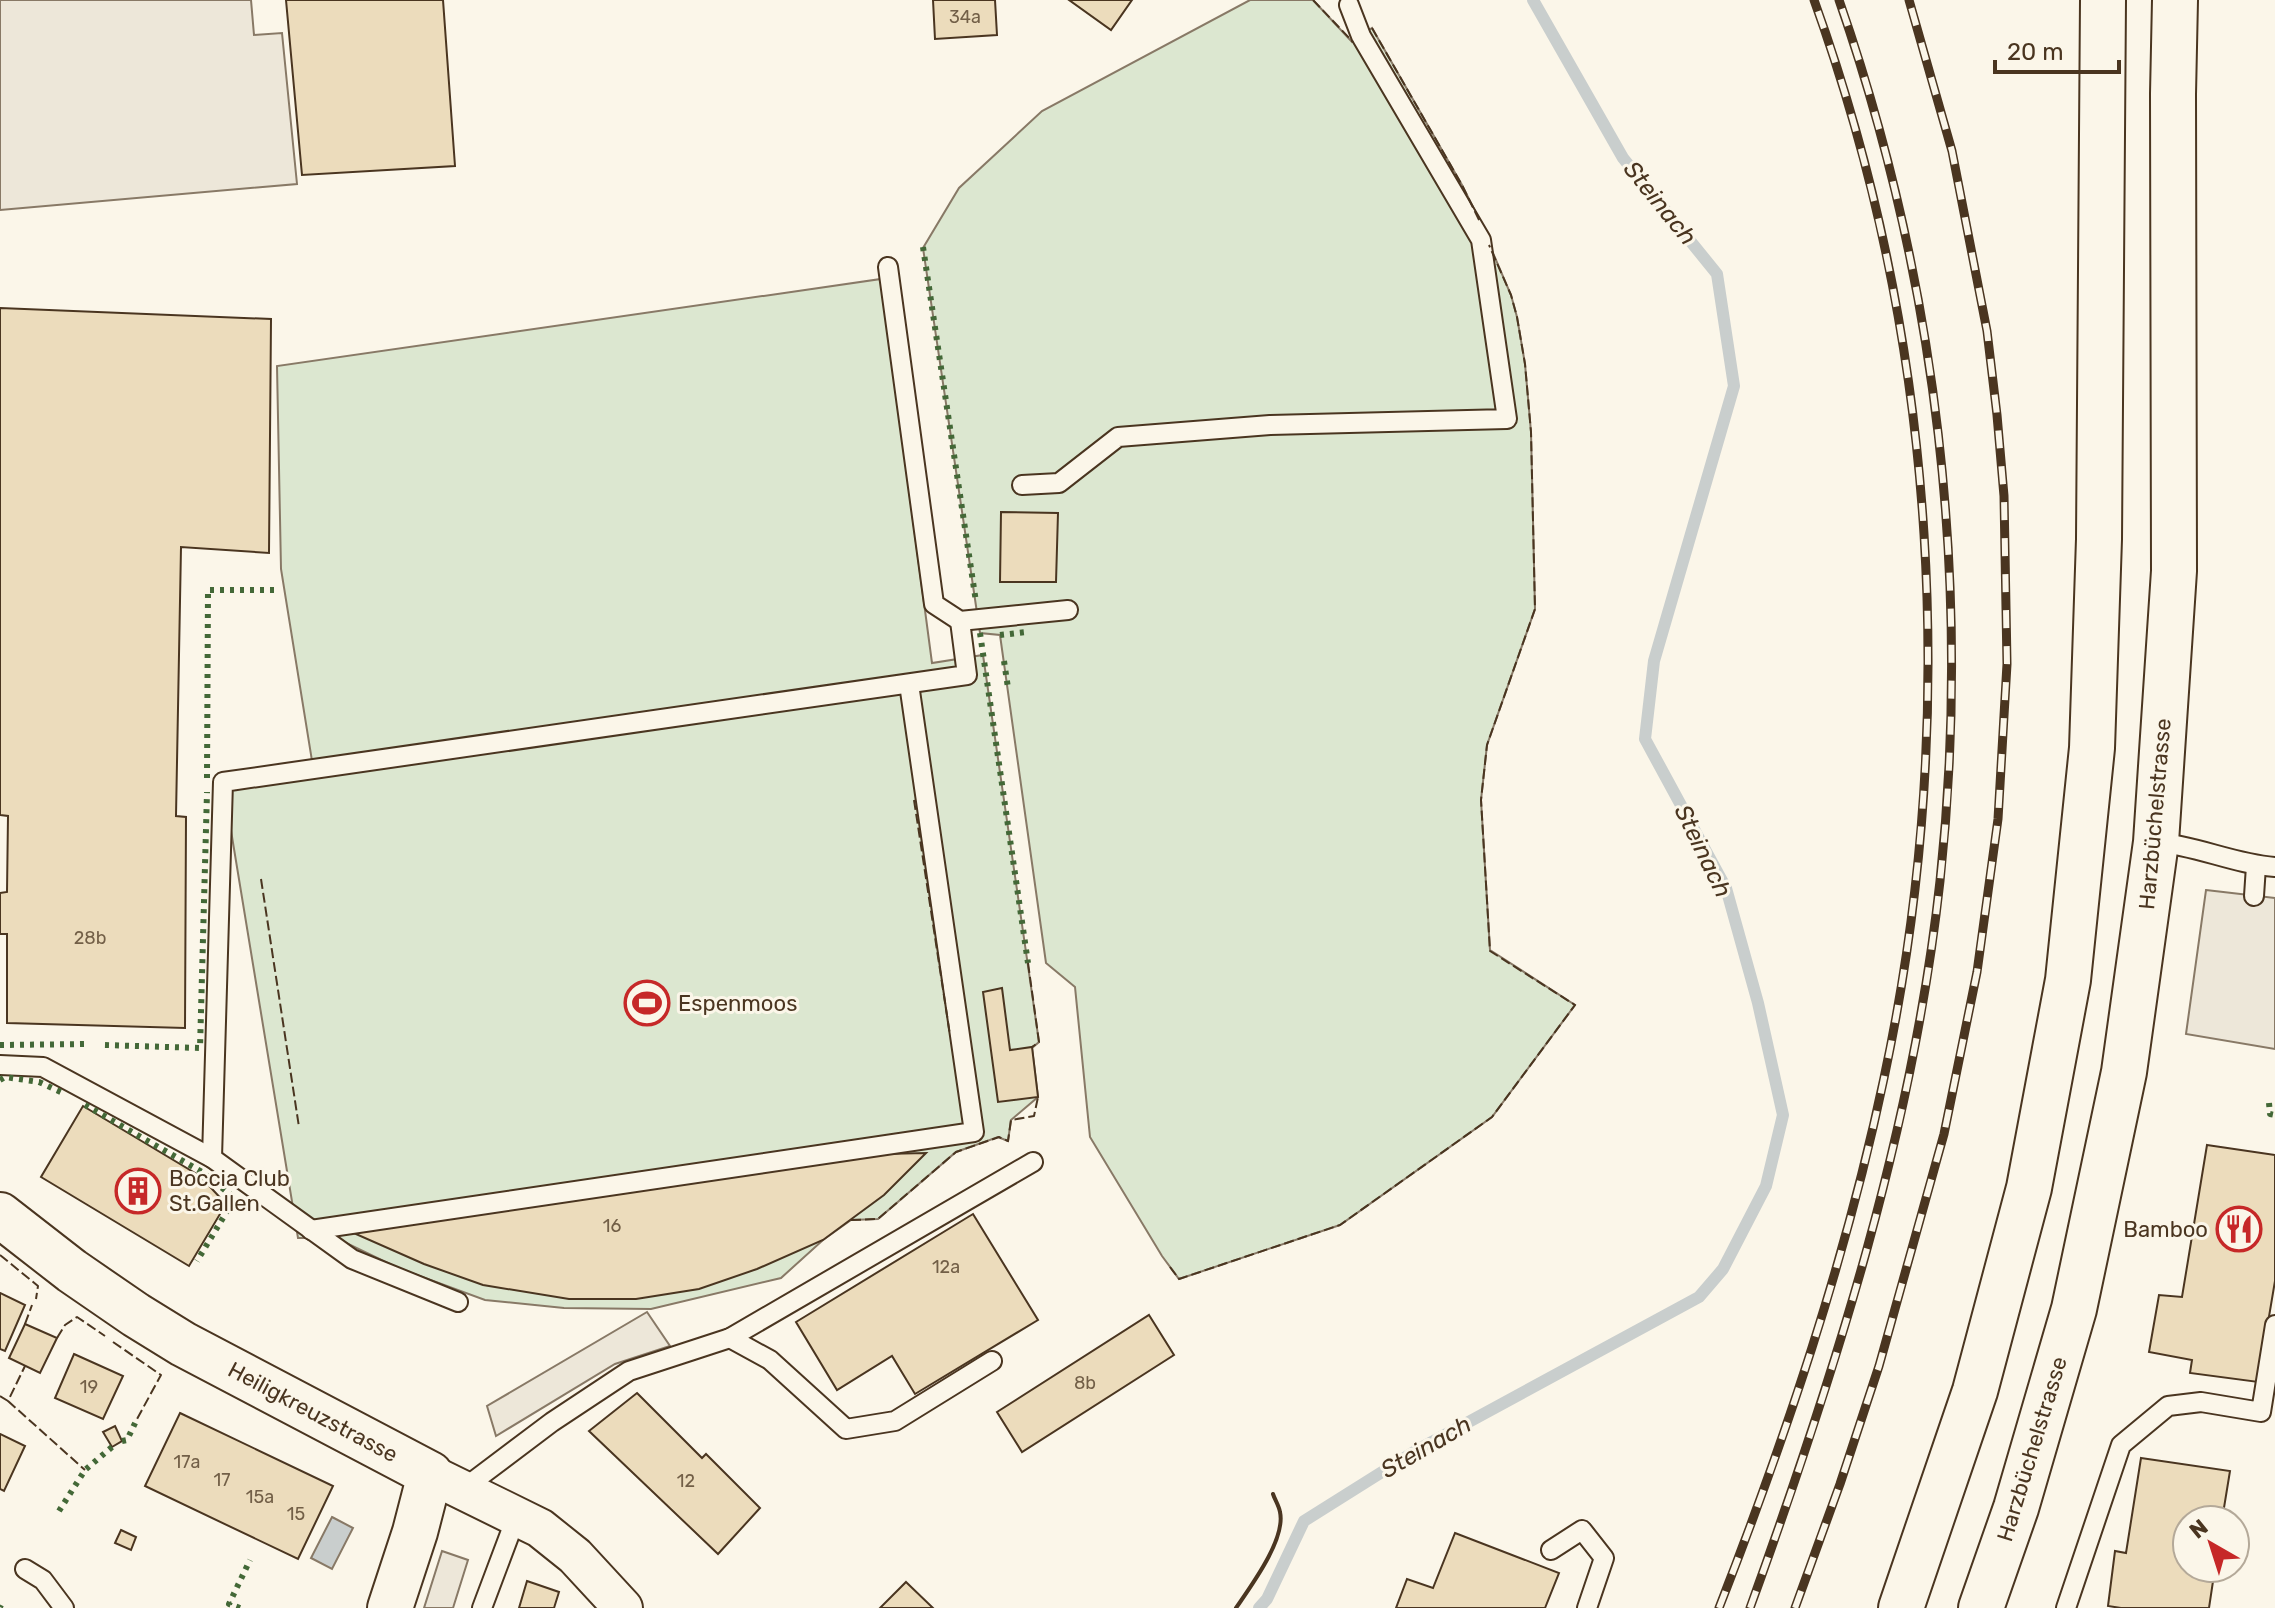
<svg xmlns="http://www.w3.org/2000/svg" width="2275" height="1608" viewBox="0 0 2275 1608" font-family="Rubik,sans-serif">
	<style>
		.green { fill: #dce7d0; stroke: #887966; stroke-width: 2 }
		.parking { fill: #ede7d9; stroke: #887966; stroke-width: 2 }
		.water { fill: #c9cecd; stroke: #887966; stroke-width: 2 }
		.lines { fill: none; stroke-linecap: round; stroke-linejoin: round }
		.stream { stroke: #c9cecd; stroke-width: 12 }
		.building { fill: #ecdcbc; stroke: #4a3520; stroke-width: 2 }
		.service-casing { stroke: #4a3520; stroke-width: 22 }
		.minor-casing { stroke: #4a3520; stroke-width: 42 }
		.tertiary-casing { stroke: #4a3520; stroke-width: 48 }
		.motorway-casing { stroke: #4a3520; stroke-width: 48 }
		.service { stroke: #fbf6e9; stroke-width: 18 }
		.minor { stroke: #fbf6e9; stroke-width: 38 }
		.tertiary { stroke: #fbf6e9; stroke-width: 44 }
		.motorway { stroke: #fbf6e9; stroke-width: 44 }
		.rail-casing { stroke: #4a3520; stroke-width: 9 }
		.rail { stroke: #fbf6e9; stroke-width: 6; stroke-dasharray: 18; stroke-linecap: butt }
		.hedge { stroke: #436837; stroke-width: 6; stroke-dasharray: 4 6; stroke-linecap: butt }
		.fence { stroke: #4a3520; stroke-width: 2; stroke-dasharray: 10 4; stroke-linecap: butt }
		.wall { stroke: #4a3520; stroke-width: 4 }
		.labels { text-anchor: middle; dominant-baseline: central; stroke-width: 6; stroke-linejoin: round; paint-order: stroke }
		.number-label { font-size: 18px; fill: #725f47 }
		.street-label { font-size: 22px; fill: #4a3520; stroke: #fbf6e9 }
		.poi-label { font-size: 22px; fill: #4a3520; stroke: #fbf6e9; text-anchor: start }
		.water-label { font-size: 24px; font-style: italic; fill: #4a3520; stroke: #fbf6e9 }
	</style>
	<rect width="100%" height="100%" fill="#fbf6e9"/>
	<!-- green -->
	<g class="green">
		<path d="M1250,0h63l39,42 20,-14 90,157 13,26 36,84 6,22 8,47 6,68 4,177 -48,136 -6,55 9,150 85,55 -83,112 -152,108 -161,54 -17,-23 -72,-119 -15,-150 -29,-24 -46,-328 -20,-2 -57,-385 36,-60 83,-77z"/>
		<path d="M881,279l51,384 51,-8 56,387 -7,6 6,49 -27,23 -3,21 -10,-4 -42,15 -78,67 -27,1 -28,20 -42,38 -130,31 -87,-1 -79,-8 -87,-32 -62,-30h-38l-75,-456 90,-15 -32,-198 -4,-203z"/>
	</g>
	<!-- parking -->
	<g class="parking">
		<path d="M0,0h251l3,35 28,-2 15,151 -297,26z"/>
		<path d="M2206,890l69,8v151l-89,-15z"/>
		<path d="M647,1312l23,34 -55,18 -119,72 -9,-30z"/>
		<path d="M442,1551l26,9 -15,48h-29z"/>
	</g>
	<!-- water -->
	<path class="water" d="M332,1517l21,11 -21,41 -21,-11z"/>
	<g class="lines">
		<!-- stream -->
		<path class="stream" d="M1259,1608l8,-9 37,-78 113,-71 282,-153 24,-28 43,-83 17,-71 -25,-112 -32,-115 -81,-149 9,-78 80,-275 -17,-112 -94,-116 -90,-158"/>
	</g>
	<!-- building -->
	<g class="building">
		<path d="M286,0h157l12,166 -153,9z"/>
		<path d="M933,0h62l2,35 -62,4z"/>
		<path d="M1069,0h63l-21,30z"/>
		<path d="M0,308l271,11 -2,234 -88,-6 -5,269 10,1 -1,211 -178,-5v-89h-7v-41l7,-1 1,-76 -8,-1z"/>
		<path d="M1001,512l57,1 -2,69h-56z"/>
		<path d="M1002,988l8,62 22,-3 6,50 -40,5 -15,-110z"/>
		<path d="M83,1106l117,70 26,28 -37,62 -148,-89z"/>
		<path d="M2207,1145l68,10v126l-17,101 -68,-9 2,-13 -43,-8 10,-57 23,2z"/>
		<path d="M926,1153l-42,42 -61,45 -66,29 -58,20 -63,10h-67l-86,-14 -59,-21 -75,-33 489,-76z"/>
		<path d="M973,1214l65,106 -123,74 -23,-38 -55,34 -41,-68z"/>
		<path d="M0,1293l25,12 -20,46 -5,-2z"/>
		<path d="M1149,1315l25,40 -152,97 -25,-40z"/>
		<path d="M25,1324l32,14 -17,35 -31,-15z"/>
		<path d="M74,1354l49,22 -20,43 -48,-21z"/>
		<path d="M637,1393l65,65 4,-4 54,54 -42,46 -129,-123z"/>
		<path d="M180,1413l153,73 -35,73 -153,-73z"/>
		<path d="M115,1426l7,15 -10,6 -9,-15z"/>
		<path d="M0,1434l25,12 -21,45 -4,-2z"/>
		<path d="M2141,1458l89,13 -8,49h-35v48h28l-6,40h-88l-13,-2 7,-55 11,2z"/>
		<path d="M121,1530l15,7 -5,13 -16,-7z"/>
		<path d="M1455,1533l104,40 -14,35h-149l11,-29 26,9z"/>
		<path d="M527,1581l32,11 -5,16h-35z"/>
		<path d="M906,1582l27,26h-53z"/>
	</g>
	<g class="lines">
		<!-- service casing -->
		<g class="service-casing">
			<g id="service">
				<path d="M888,267l46,337 26,17 108,-11"/>
				<path d="M1022,485l37,-2 59,-46 152,-12 237,-6 -26,-179 -120,-204 -12,-31"/>
				<path d="M2156,842c42,4 78,22 119,25"/>
				<path d="M2254,896l2,-30"/>
				<path d="M0,1065l43,2 169,91 140,101 106,43"/>
				<path d="M212,1158l11,-376 744,-107 -7,-54"/>
				<path d="M311,1230l663,-98 -65,-448"/>
				<path d="M730,1338l40,22 76,69 49,-8 97,-60"/>
				<path d="M463,1489l89,-67 77,-51 101,-33 303,-176"/>
				<path d="M1551,1550l31,-20 22,28 -17,50"/>
				<path d="M25,1569l18,11 21,28"/>
				<path d="M482,1608l35,-93"/>
				<path d="M2066,1608l55,-163 47,-39 33,-4 60,10 14,-87"/>
			</g>
		</g>
		<!-- minor casing -->
		<g class="minor-casing">
			<path id="minor" d="M430,1474l110,54 35,28 48,52"/>
		</g>
		<!-- tertiary casing -->
		<g class="tertiary-casing">
			<g id="tertiary">
				<path d="M0,1215l72,56 64,44 47,29 247,130 -15,58 -25,76"/>
				<path d="M1981,1608l35,-100 58,-199 50,-237 32,-230 18,-271 -1,-477 2,-94"/>
			</g>
		</g>
		<!-- motorway casing -->
		<g class="motorway-casing">
			<path id="motorway" d="M1901,1608l74,-217 54,-203 39,-208 24,-232 7,-209 4,-539"/>
		</g>
		<!-- service -->
		<use href="#service" class="service"/>
		<!-- minor -->
		<use href="#minor" class="minor"/>
		<!-- tertiary -->
		<use href="#tertiary" class="tertiary"/>
		<!-- motorway -->
		<use href="#motorway" class="motorway"/>
		<!-- rail casing -->
		<g class="rail-casing">
			<g id="rail">
				<path d="M1719,1608c67,-172 127,-349 165,-530 76,-356 54,-735 -70,-1078"/>
				<path d="M1750,1608c85,-235 163,-478 190,-727 32,-297 -3,-600 -101,-881"/>
				<path d="M1795,1608l45,-124 39,-118 65,-232 33,-162 21,-153 9,-155 -3,-168 -7,-81 -10,-84 -35,-180 -43,-151"/>
			</g>
		</g>
		<!-- rail -->
		<use href="#rail" class="rail"/>
		<!-- hedge -->
		<g class="hedge">
			<path d="M923,247l53,355"/>
			<path d="M980,633l48,330"/>
			<path d="M1000,635l27,-3"/>
			<path d="M1004,661l4,27"/>
			<path d="M207,778l1,-188h71"/>
			<path d="M0,1045l87,-1"/>
			<path d="M105,1045l95,3 7,-256"/>
			<path d="M0,1080l5,-3 34,5 26,12"/>
			<path d="M2269,1103l1,11 5,1"/>
			<path d="M85,1105l117,67 33,26 -38,63"/>
			<path d="M122,1441l5,-1 10,-21"/>
			<path d="M59,1511l26,-41 27,-23"/>
			<path d="M0,1607l1,-2"/>
			<path d="M240,1608l-11,-4 21,-44"/>
		</g>
		<!-- fence -->
		<g class="fence">
			<path d="M1313,0l40,42"/>
			<path d="M1372,28l90,157 18,37"/>
			<path d="M914,800l36,235"/>
			<path d="M261,879l38,248"/>
			<path d="M1028,963l11,79 -7,5"/>
			<path d="M851,1220l27,-1 78,-67 43,-15 9,4 3,-21 23,-4 4,-19"/>
			<path d="M0,1255l38,31 -2,13"/>
			<path d="M1170,1267l9,12 161,-54 152,-108 83,-112 -85,-54 -9,-151 6,-55 48,-136 -4,-177 -6,-68 -8,-47 -6,-22 -22,-50"/>
			<path d="M25,1324l7,-19"/>
			<path d="M57,1338l8,-13 12,-8 28,19"/>
			<path d="M113,1342l48,33 -24,44"/>
			<path d="M0,1396l8,5 17,-35"/>
			<path d="M8,1401l77,69"/>
		</g>
		<!-- wall -->
		<path class="wall" d="M1236,1608c15,-22 50,-69 44,-96 -1,-6 -5,-12 -7,-18"/>
	</g>
	<!-- icons -->
	<defs>
		<g id="stadium-ring" transform="scale(2.3)"><circle r="9.5" fill="#fbf6e9" stroke="#c62828" stroke-width="1.5"/><path d="M0-5a6.5 5 0 1 0 0 10a6.5 5 0 1 0 0-10ZM-3.5-1.8h7v3.6h-7Z" fill="#c62828"/></g>
		<g id="building-ring" transform="scale(2.3)"><circle r="9.5" fill="#fbf6e9" stroke="#c62828" stroke-width="1.5"/><path d="M-4-6H4V6H1V3H-1V6H-4ZM-2.5-4.3h1.7v1.8h-1.7ZM.8-4.3h1.7v1.8H.8ZM-2.5-1h1.7V.8h-1.7ZM.8-1h1.7V.8H.8Z" fill="#c62828"/></g>
		<g id="restaurant-ring" transform="scale(2.3)"><circle r="9.5" fill="#fbf6e9" stroke="#c62828" stroke-width="1.5"/><path d="M-5-6h1v4h1v-4h1v4h1v-4h1v5L-1.5 .5V6h-2V.5L-5-1ZM5-6V6H3V1.5H1.5Q1.5-4 5-6Z" fill="#c62828"/></g>
	</defs>
	<g fill-rule="evenodd">
		<use href="#stadium-ring" x="647" y="1003"/>
		<use href="#building-ring" x="138" y="1191"/>
		<use href="#restaurant-ring" x="2239" y="1229"/>
	</g>
	<g class="labels">
		<!-- number labels -->
		<g class="number-label">
			<text x="965" y="17">34a</text>
			<text x="90" y="938">28b</text>
			<text x="612" y="1226">16</text>
			<text x="946" y="1267">12a</text>
			<text x="1085" y="1383">8b</text>
			<text x="89" y="1387">19</text>
			<text x="187" y="1462">17a</text>
			<text x="222" y="1480">17</text>
			<text x="686" y="1481">12</text>
			<text x="260" y="1497">15a</text>
			<text x="296" y="1514">15</text>
		</g>
		<!-- street labels -->
		<g class="street-label">
			<text transform="translate(2155 814) rotate(-85)">Harzbüchelstrasse</text>
			<text transform="translate(313 1412) rotate(28)">Heiligkreuzstrasse</text>
			<text transform="translate(2032 1449) rotate(-73)">Harzbüchelstrasse</text>
		</g>
		<!-- poi labels -->
		<g class="poi-label">
			<text x="678" y="1003">Espenmoos</text>
			<text x="169" y="1178">Boccia Club<tspan x="169" dy="25">St.Gallen</tspan></text>
			<text x="2208" y="1229" text-anchor="end">Bamboo</text>
		</g>
		<!-- water labels -->
		<g class="water-label">
			<text transform="translate(1660 203) rotate(51)">Steinach</text>
			<text transform="translate(1703 851) rotate(64)">Steinach</text>
			<text transform="translate(1426 1447) rotate(-30)">Steinach</text>
		</g>
	</g>
	<!-- north arrow -->
	<g transform="translate(2211 1544) rotate(321)"><circle r="38" fill="#fbf6e9" stroke="#b4a999" stroke-width="2"/>
	<path d="M0-6L14 30L0 20L-14 30Z" fill="#c62828"/>
	<text y="-12" font-size="22" font-weight="bold" text-anchor="middle" fill="#4a3520">N</text>
	</g>
	<!-- scale -->
	<path d="M1995 60v12h124v-12" fill="none" stroke="#4a3520" stroke-width="4"/>
	<text x="2007" y="60" font-size="24" fill="#4a3520" stroke="#fbf6e9" stroke-width="6" paint-order="stroke">20 m</text>
</svg>
